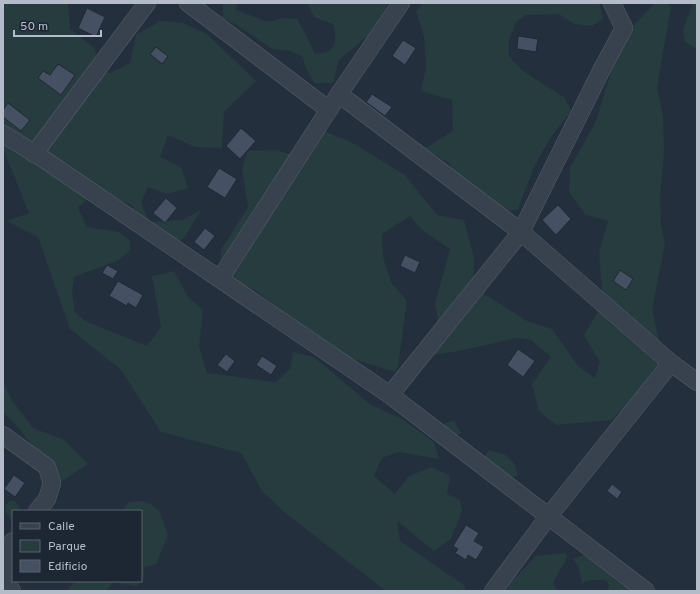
<svg xmlns="http://www.w3.org/2000/svg" width="700" height="594" viewBox="0 0 700 594" font-family="Overpass,sans-serif">
	<style>
		.green { fill: #263c3f }
		.building { fill: #455162; stroke: #1f2835 }
		.lines { fill: none; stroke-linecap: round; stroke-linejoin: round }
		.minor-casing { stroke: #565f6c; stroke-width: 18 }
		.minor { stroke: #38414e; stroke-width: 17 }
	</style>
	<rect width="100%" height="100%" fill="#242f3e"/>
	<!-- green -->
	<g class="green">
		<path d="M3,3h38l5,2v-2h22l2,26 25,20 3,19 12,5 20,-10 6,-28 24,-14 23,2 24,11 49,47 -32,31 -2,36 -27,-1 -27,-12 -8,22 21,10 7,21 -21,6 -19,-7 -7,15 8,20 34,-2 19,-11 -18,29 -14,9 -39,-42 -35,-15 -18,18 9,19 32,5 11,9v9l-11,10 -45,17 -2,15 3,20 10,9 62,25 14,-19 -9,-51 22,-5 14,26 15,13 -4,37 8,26 69,9 14,-13 3,-17 21,5 57,48 31,14 32,23 5,17 -41,-7 -16,6 -8,18 21,18 14,-18 23,-9 18,9 -3,18 13,6 2,11 -11,28 -17,12 -37,-30 3,20 65,45v5h-79l-102,-79 -22,-21 -21,-38 -80,-21 -40,-62 -51,-41 -32,-92 -31,-16 22,-8 -26,-65z"/>
		<path d="M223,3h14l-1,7 29,11h9l7,-3 16,1 9,16 9,19c4,-1 9,-1 13,-3 10,-5 8,-18 5,-27l-19,-7 -7,-14h81l-14,28 -35,29 -6,23h-19l-9,-17 -2,-9 -12,-6 -19,-2 -35,-24 -14,-7z"/>
		<path d="M424,3h175l4,16 -11,7 -18,-2 -15,-10 -33,1 -9,6 -8,18v17l14,15 42,27 6,13 -22,29 -15,27 -16,42 -18,5 -42,-34 -9,-17 -28,-16h6l26,-16 -1,-31 -31,-9 5,-24 -2,-31 -8,-25z"/>
		<path d="M655,3h10l6,3 -14,81 6,29 1,35 -4,48 1,26 4,19 -13,65 12,54 -11,7 -7,14 -7,10 -28,26 -55,5 -17,-14 -7,-27 19,-27 -20,-17 -14,-2 -58,13 -42,6 21,-37 -3,-16 15,-55 -29,-20 -11,-13 -28,18 1,23 8,25 16,19 -9,65 -3,6 -94,-29 -18,-31 -28,-22 -27,-8 -8,-16 1,-16 27,-43 -6,-39 6,-17 29,-1 18,6 19,-29 37,15 54,33 32,40 27,5 10,38 -1,29 54,34 25,8 27,38 16,11 5,-16 -16,-27 19,-31 -4,-52 9,-31 -23,-7 -16,-22 1,-24 26,-47 25,-82z"/>
		<path d="M693,3h4v46l-12,-7 -2,-13z"/>
		<path d="M3,382l8,17 22,29 31,12 24,24 -29,19 -40,-55 -16,-16z"/>
		<path d="M454,420l7,13 -10,5 -11,-10 4,-4z"/>
		<path d="M489,450l17,5 9,10 3,11 -15,2 -21,-17z"/>
		<path d="M10,500l5,1 5,7 -1,3h-6v8h-1l-7,-8 1,-6z"/>
		<path d="M139,501l10,2 10,8 9,24 -12,29 -11,3 -2,11 -2,3v-70h-19l7,-9z"/>
		<path d="M565,553l3,3 -15,27 2,5 5,3h-68l15,-5 29,-30z"/>
		<path d="M584,555l8,1 21,18 2,5 7,5 4,1 6,6h-24l1,-6 -3,-5h-16l-8,3 -4,-17 -5,-7z"/>
		<path d="M75,581h66l-5,5 -24,-4 -5,9h-43l5,-2z"/>
	</g>
	<!-- building -->
	<g class="building">
		<path d="M87,8l18,9 -9,20 -18,-9z"/>
		<path d="M518,36l20,3 -2,13 -19,-3z"/>
		<path d="M403,40l13,8 -11,17 -13,-9z"/>
		<path d="M156,47l12,9 -6,8 -12,-10z"/>
		<path d="M58,64l17,11 -14,20 -23,-17 5,-7 7,4z"/>
		<path d="M372,94l20,13 -7,9 -19,-14z"/>
		<path d="M8,103l22,17 -9,11 -18,-14v-7z"/>
		<path d="M241,128l15,13 -16,18 -14,-13z"/>
		<path d="M219,168l18,11 -12,19 -18,-11z"/>
		<path d="M166,198l11,10 -12,15 -12,-10z"/>
		<path d="M558,205l13,14 -15,16 -14,-15z"/>
		<path d="M205,228l10,8 -11,14 -10,-8z"/>
		<path d="M405,255l15,7 -5,11 -15,-7z"/>
		<path d="M107,265l11,6 -5,8 -11,-6z"/>
		<path d="M620,270l13,9 -7,11 -13,-9z"/>
		<path d="M118,281l25,14 -7,13 -8,-5 -1,3 -18,-10z"/>
		<path d="M518,349l17,12 -12,16 -16,-12z"/>
		<path d="M226,354l9,7 -8,11 -10,-7z"/>
		<path d="M262,356l15,10 -6,9 -15,-10z"/>
		<path d="M14,475l11,8 -10,14 -11,-8z"/>
		<path d="M612,484l10,8 -5,7 -10,-8z"/>
		<path d="M466,525l13,8 -5,8 10,6 -8,13 -8,-5 -2,5 -11,-7 3,-4 -5,-3z"/>
	</g>
	<g class="lines">
		<!-- minor casing -->
		<g class="minor-casing">
			<g id="minor">
				<path d="M188,3l141,107"/>
				<path d="M339,94l182,138 150,131 26,19"/>
				<path d="M3,134l39,24 348,237 256,196"/>
				<path d="M34,154l113,-151"/>
				<path d="M220,279l119,-185 62,-91"/>
				<path d="M390,395l131,-163 81,-163 22,-41 -12,-25"/>
				<path d="M3,435l44,32 5,16 -5,16 -10,12"/>
				<path d="M12,591l-8,-12v-18l6,-16 3,-4"/>
				<path d="M493,591l55,-74 123,-154"/>
			</g>
		</g>
		<!-- minor -->
		<use href="#minor" class="minor"/>
	</g>
	<!-- border -->
	<rect width="700" height="594" fill="none" stroke="#b4bcc9" stroke-width="8"/>
	<!-- legend -->
	<rect x="12" y="510" width="130" height="72" fill="#1d2633" stroke="#59626f"/>
	<rect x="20" y="523" width="20" height="6" fill="#38414e" stroke="#59626f"/>
	<text x="48" y="530" font-size="12" fill="#b4bcc9">Calle</text>
	<rect x="20" y="540" width="20" height="12" fill="#263c3f" stroke="#59626f"/>
	<text x="48" y="550" font-size="12" fill="#b4bcc9">Parque</text>
	<rect x="20" y="560" width="20" height="12" fill="#455162" stroke="#59626f"/>
	<text x="48" y="570" font-size="12" fill="#b4bcc9">Edificio</text>
	<!-- scale -->
	<path d="M14 30v6h87v-6" fill="none" stroke="#b4bcc9" stroke-width="2"/>
	<text x="20" y="30" font-size="12" fill="#b4bcc9" stroke="#1d2633" stroke-width="3" paint-order="stroke">50 m</text>
</svg>
